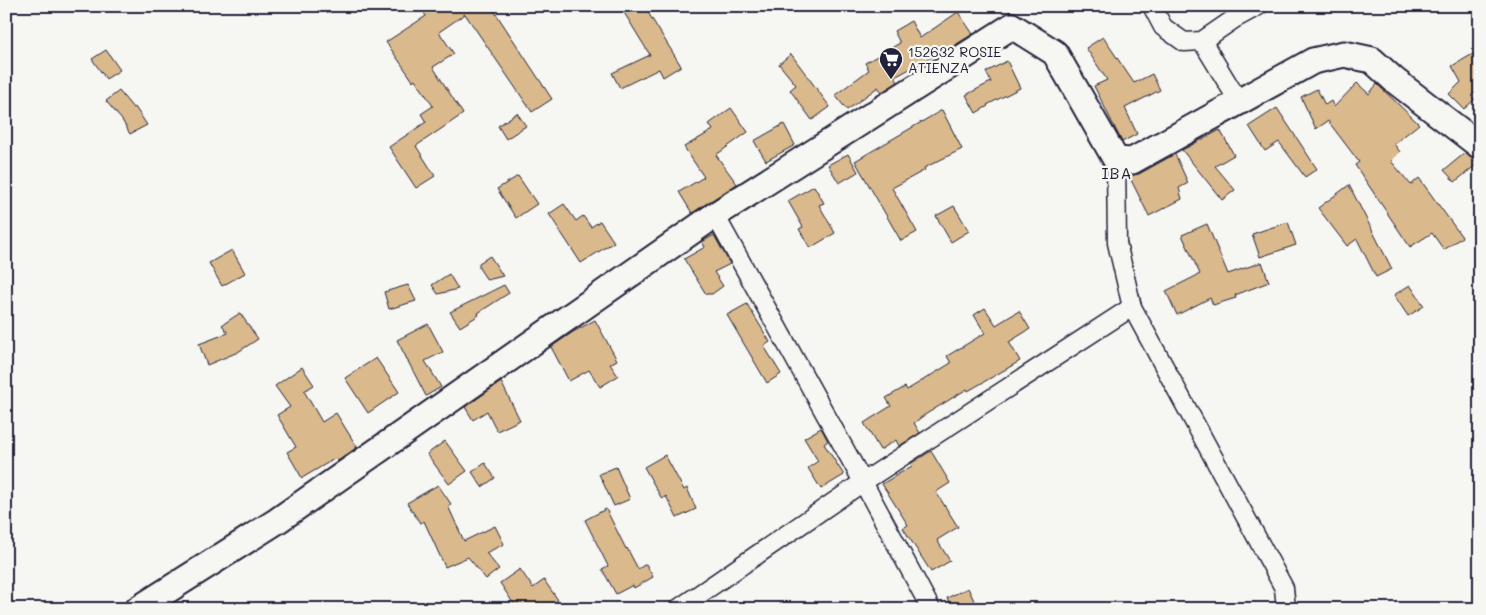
<svg xmlns="http://www.w3.org/2000/svg" width="1486" height="615" viewBox="0 0 1486 615" font-family="Mali,sans-serif">
	<style>
		.building { fill: #dab98c; stroke: #22223b }
		.lines { fill: none; stroke-linecap: round; stroke-linejoin: round }
		.street-casing { stroke: #22223b; stroke-width: 21 }
		.secondary-casing { stroke: #22223b; stroke-width: 29 }
		.street { stroke: #f6f6f2; stroke-width: 18 }
		.secondary { stroke: #f6f6f2; stroke-width: 25 }
		.labels { text-anchor: middle; dominant-baseline: central; stroke-width: 4.5; stroke-linejoin: round; paint-order: stroke }
		.poi-label { font-size: 14px; fill: #22223b; stroke: #f6f6f2; text-anchor: start }
		.quarter-label { font-size: 16px; letter-spacing: 1px; fill: #22223b; stroke: #f6f6f2 }
	</style>
	<rect width="100%" height="100%" fill="#f6f6f2"/>
	<filter id="ink" filterUnits="userSpaceOnUse"><feTurbulence type="fractalNoise" baseFrequency=".02" numOctaves="2"/><feDisplacementMap in="SourceGraphic" scale="10" xChannelSelector="R" yChannelSelector="G"/><feConvolveMatrix kernelMatrix="1 2 1 2 8 2 1 2 1" color-interpolation-filters="sRGB"/></filter>
	<g filter="url(#ink)">
		<!-- building -->
		<g class="building">
			<path d="M419,6h72l61,93 -20,13 -67,-98 -26,18 15,22 -21,13 30,47 -47,32 19,30 -19,12 -27,-41 37,-25 -5,-8 12,-8 -18,-27 -2,2 -27,-39 40,-26z"/>
			<path d="M620,6h24l37,60 -18,11 -4,-8 -39,19 -8,-15 38,-18z"/>
			<path d="M958,12l15,22 -31,19 -1,-1 -46,25 3,5 -16,10 -4,-5 -31,23 -12,-15 34,-25 -4,-7 35,-20 -6,-12 17,-10 9,17z"/>
			<path d="M1103,37l31,46 18,-9 8,16 -35,18 12,26 -15,8 -28,-56 13,-6 -21,-32z"/>
			<path d="M106,50l14,20 -14,9 -14,-20z"/>
			<path d="M1480,50v39l-9,7 4,3 -11,10 -15,-15 12,-12 -9,-16z"/>
			<path d="M791,54l39,53 -18,13 -22,-30 6,-5 -17,-21z"/>
			<path d="M1007,61l13,27 -33,17 1,1 -12,7 -10,-18 25,-13 -5,-10z"/>
			<path d="M1357,83l12,11 8,-10 42,40 -25,20 6,8 -9,9 20,24 8,-7 43,59 -18,13 -12,-17 -22,14 -55,-82 4,-3 -31,-41 -12,8 -15,-32 16,-8 8,16 6,-4 3,6z"/>
			<path d="M119,91l14,17 2,-1 12,18 -17,9 -8,-14 -16,-19z"/>
			<path d="M731,108l17,24 -32,23 21,29 -45,29 -13,-21 25,-15 -20,-30 29,-17 -4,-6z"/>
			<path d="M1277,108l40,61 -12,8 -26,-35 -14,9 -16,-25z"/>
			<path d="M942,110l20,39 -38,19 1,2 -33,18 25,44 -16,9 -46,-80z"/>
			<path d="M517,113l9,13 -20,13 -8,-13z"/>
			<path d="M784,124l11,21 -29,16 -12,-20z"/>
			<path d="M1220,130l14,25 -19,11 20,24 -13,10 -40,-50z"/>
			<path d="M1465,153l12,11 -22,18 -11,-12z"/>
			<path d="M848,154l10,18 -19,11 -11,-18z"/>
			<path d="M1175,154l13,29 -9,5 3,11 -33,17 -20,-40 10,-2z"/>
			<path d="M518,176l19,28 -21,14 -19,-29z"/>
			<path d="M1349,185l43,84 -16,8 -19,-38 -10,7 -29,-38z"/>
			<path d="M814,186l10,17 -5,2 16,28 -25,15 -11,-19 4,-2 -15,-26z"/>
			<path d="M564,204l12,17 7,-5 8,11 9,-6 14,21 -33,21 -32,-49z"/>
			<path d="M954,206l15,25 -18,11 -15,-26z"/>
			<path d="M1288,222l8,23 -36,12 -8,-23z"/>
			<path d="M1207,224l21,50 34,-12 7,20 -34,13 1,3 -23,7 -3,-7 -33,17 -11,-24 34,-17 -18,-39z"/>
			<path d="M714,235l16,29 -16,8 9,14 -11,8h-6l-22,-35 21,-12 -3,-5z"/>
			<path d="M232,250l13,23 -23,13 -13,-23z"/>
			<path d="M490,256l13,20 -16,4 -8,-12v-5z"/>
			<path d="M449,274l9,15 -20,5 -6,-9z"/>
			<path d="M408,285l8,16 -27,8 -5,-17z"/>
			<path d="M504,285l5,8 -31,20 1,2 -19,12 -10,-15z"/>
			<path d="M1410,285l14,21 -16,10 -14,-21z"/>
			<path d="M747,304l23,38 -6,4 17,28 -14,9 -40,-68z"/>
			<path d="M985,308l11,17 23,-14 11,18 -21,13 11,19 -52,30 -1,-2 -44,27 -9,7 6,10 -21,13 -3,-6 -16,10 -16,-27 27,-17 -5,-8 19,-11 2,3 44,-27 -4,-7 38,-23 -11,-18z"/>
			<path d="M240,313l18,26 -20,13 -31,13 -8,-21 29,-11 -6,-8z"/>
			<path d="M595,320l22,40 -7,4 8,12 -18,11 -11,-17 -20,11 -18,-34 22,-15z"/>
			<path d="M428,324l15,28 -18,9 16,26 -15,9 -29,-56z"/>
			<path d="M376,358l23,34 -31,21 -23,-35z"/>
			<path d="M302,367l12,18 -10,6 18,31 14,-9 21,34 -19,14 -2,-3 -34,20 -15,-26 9,-5 -19,-32 13,-8 -15,-21z"/>
			<path d="M501,382l19,38 -23,11 -10,-20 -14,9 -8,-13z"/>
			<path d="M821,428l7,13 -4,3 20,31 -23,14 -13,-21 10,-7 -14,-23z"/>
			<path d="M445,441l22,30 -18,13 -22,-30z"/>
			<path d="M931,451l19,32 -14,9 22,35 -21,13 13,21 -19,11 -28,-44 5,-3 -26,-41 30,-18 -2,-2z"/>
			<path d="M665,455l19,35 3,-2 9,21 -19,9 -11,-22 -4,3 -18,-32z"/>
			<path d="M485,463l10,15 -13,9 -10,-15z"/>
			<path d="M616,467l14,32 -16,7 -15,-32z"/>
			<path d="M438,485l13,19 -3,2 16,35 31,-15 9,18 -18,9 13,16 -13,10 -18,-22 -23,10 -21,-46 -4,2 -13,-20z"/>
			<path d="M606,509l20,40 1,-1 11,21 8,-5 7,13 -19,11 -1,-3 -17,9 -14,-25 6,-3 -23,-46z"/>
			<path d="M520,569l13,19 11,-8 14,20 -13,9h-28l-17,-26z"/>
			<path d="M968,588l10,21h-25l-6,-11z"/>
		</g>
		<g class="lines">
			<!-- street casing -->
			<g class="street-casing">
				<g id="street">
					<path d="M1152,6l11,21 21,15 18,-1 32,-22 24,-13"/>
					<path d="M1202,41l37,61"/>
					<path d="M1116,160l1,83 15,64 152,281 2,21"/>
					<path d="M715,215l148,267 68,127"/>
					<path d="M678,609l185,-127 269,-175"/>
				</g>
			</g>
			<!-- secondary casing -->
			<g class="secondary-casing">
				<path id="secondary" d="M138,609l139,-88 438,-306 297,-189 43,27 61,107 16,1 181,-100 31,-7 28,6 22,20 86,66"/>
			</g>
			<!-- street -->
			<use href="#street" class="street"/>
			<!-- secondary -->
			<use href="#secondary" class="secondary"/>
		</g>
	</g>
	<!-- icons -->
	<defs>
		<g id="supermarket-pin" transform="scale(1.25)"><path d="M0 17L-7.5 6A9.5 9.5 0 1 1 7.5 6Z" fill="#22223b" stroke="#f6f6f2"/><path d="M-6-5.5h2.5l.6 2H6L4.5 2H-2.5L-4.4-4H-6ZM-1.5 3.2a1.3 1.3 0 1 0 .1 0ZM3 3.2a1.3 1.3 0 1 0 .1 0Z" fill="#fff"/></g>
	</defs>
	<g fill-rule="evenodd">
		<use href="#supermarket-pin" x="891" y="59"/>
	</g>
	<g class="labels">
		<!-- poi labels -->
		<g class="poi-label">
			<text x="908" y="51">152632 ROSIE<tspan x="908" dy="16">ATIENZA</tspan></text>
		</g>
		<!-- quarter labels -->
		<g class="quarter-label">
			<text x="1117" y="172">IBA</text>
		</g>
	</g>
	<!-- margin -->
	<rect width="1486" height="615" fill="none" stroke="#f6f6f2" stroke-width="25"/>
	<rect x="12" y="12" width="1461" height="590" fill="none" stroke="#22223b" stroke-width="2" filter="url(#ink)"/>
</svg>
